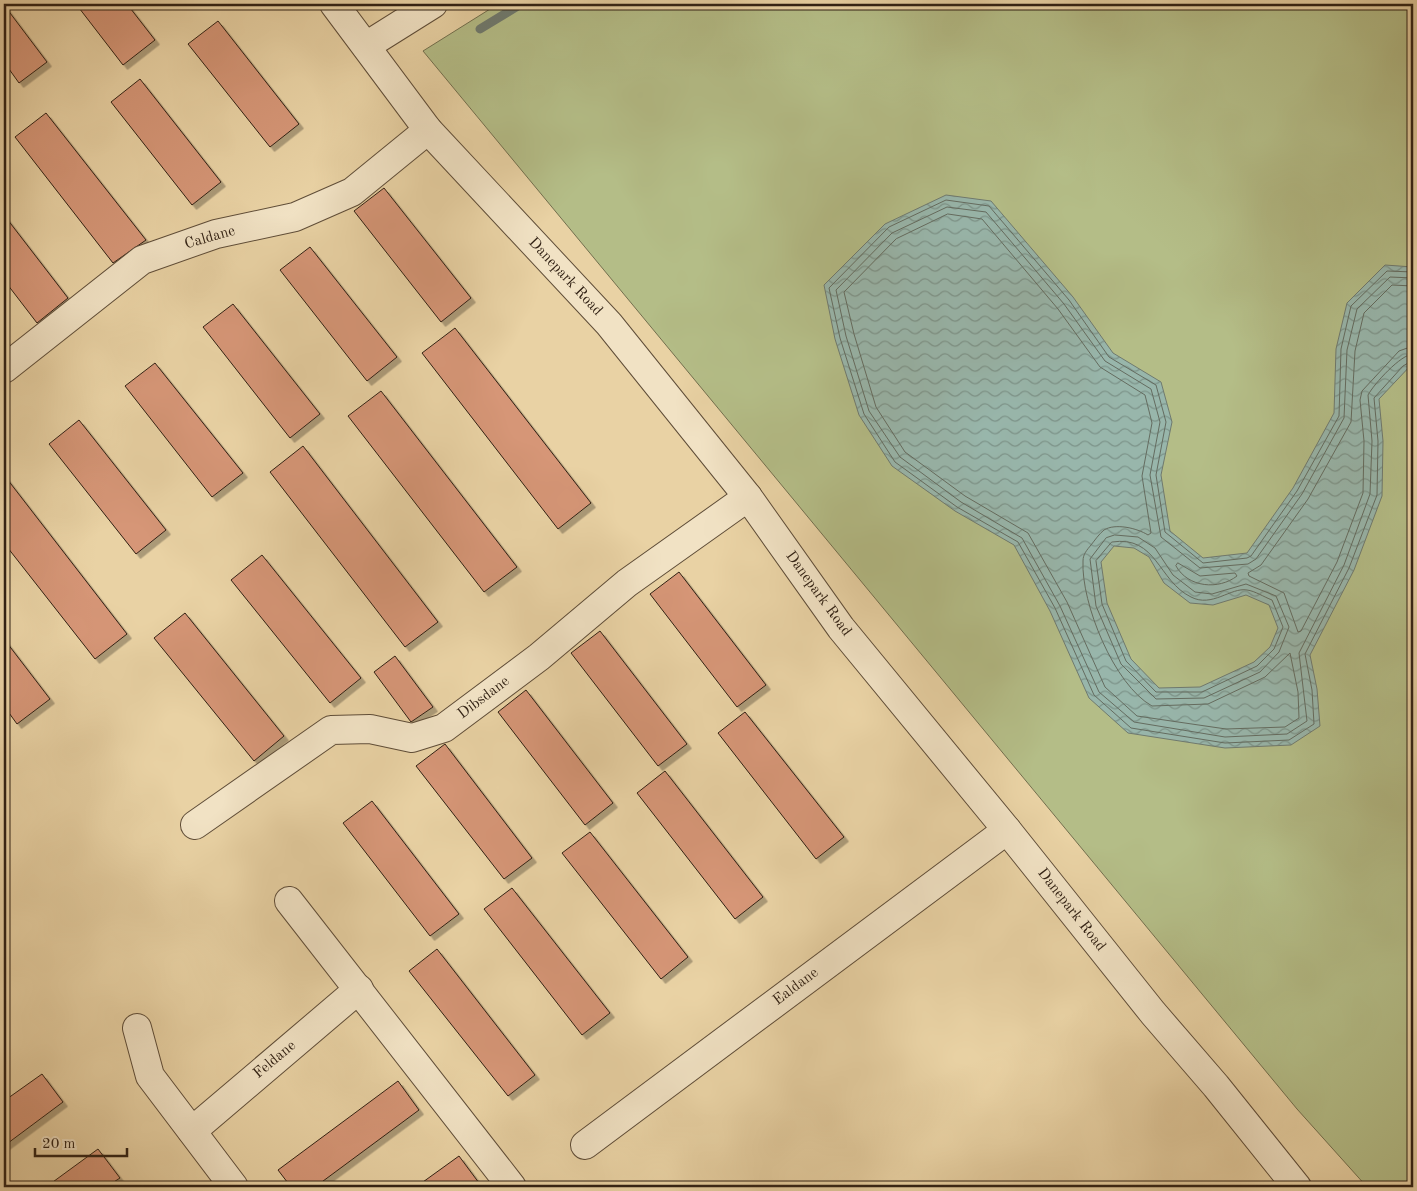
<svg xmlns="http://www.w3.org/2000/svg" width="1417" height="1191" viewBox="0 0 1417 1191" font-family="'Old Standard TT',serif">
	<style>
		.park { fill: #b4bd87; stroke: #726f4e }
		.water { fill: url(#water-waves); stroke: #6f7a6f; fill-rule: evenodd }
		.lines { fill: none; stroke-linecap: round; stroke-linejoin: round }
		.shore { stroke: #646c60; stroke-width: 1 }
		.stream { stroke: #6f7a6f; stroke-width: 9 }
		.building { fill: #d69677; stroke: #312114; filter: url(#shadow) }
		.minor-casing { stroke: #5f4d38; stroke-width: 30 }
		.minor { stroke: #f1e2c4; stroke-width: 28 }
		.labels { text-anchor: middle; dominant-baseline: central; stroke-width: 4.5; stroke-linejoin: round; paint-order: stroke }
		.street-label { font-size: 15px; fill: #312114; stroke: #f1e2c4 }
	</style>
	<defs>
		<pattern id="water-waves" width="16" height="10" patternUnits="userSpaceOnUse" patternTransform="scale(1.25)"><rect width="16" height="10" fill="#98b6ab"/><path d="M0 5q4-4 8 0t8 0" fill="none" stroke="#7d948a"/></pattern>
		<filter id="shadow"><feDropShadow dx="4.5" dy="4.5" stdDeviation="0" flood-color="#0004"/></filter>
	</defs>
	<rect width="100%" height="100%" fill="#e9d2a4"/>
	<filter id="stains"><feTurbulence type="fractalNoise" baseFrequency=".004" numOctaves="4"/><feColorMatrix values="0 0 0 0 .2 0 0 0 0 .09 0 0 0 0 .02 0 0 0 .5 -.17"/></filter>
	<radialGradient id="worn" r=".72"><stop offset=".6" stop-color="#630" stop-opacity="0"/><stop offset="1" stop-color="#630" stop-opacity=".3"/></radialGradient>
	<!-- park -->
	<path class="park" d="M498,4h915v1183h-46l-70,-78 -874,-1058z"/>
	<!-- water -->
	<path class="water" d="M946,195l45,6 82,96 40,56 48,29 11,40 -11,53 9,56 33,27 44,-5 46,-65 41,-75 2,-64 11,-46 38,-38 28,2v96l-34,36 4,42 -1,55 -28,74 -44,85 7,34 3,37 -29,19 -66,3 -97,-15 -39,-35 -39,-87 -36,-66 -59,-34 -63,-45 -33,-51 -24,-76 -11,-54 61,-61zM1114,546l20,2 15,9 15,26 26,20 23,2 33,-10 23,10 9,23 -8,19 -16,15 -54,25 -41,1 -28,-29 -24,-56 -6,-41z"/>
	<g class="lines">
		<!-- shore -->
		<g class="shore">
			<path d="M948,214l34,5 76,90 42,58 45,28 7,28 -10,53 9,57 -3,2c-11,-7 -33,-12 -44,-5 -5,4 -9,10 -13,15 -4,5 -8,9 -8,16 -2,42 31,124 69,145l56,-2 57,-27 25,-24 8,39 1,26 -14,9 -59,2 -89,-13 -32,-29 -38,-85 -39,-69 -63,-37 -60,-44 -29,-45 -22,-73 -10,-42 52,-53z"/>
			<path d="M1413,272l-26,-1 -36,35 -10,43 -2,67 -42,75 -46,65 -4,2 -44,5 -38,-31 -9,-57 10,-53 -10,-37 -47,-28 -40,-57 -80,-94 -43,-6 -57,27 -60,61 11,50 24,76 31,48 62,45 61,35 37,66 39,87 37,33 94,15 64,-3 25,-16 -2,-34 -7,-36 44,-86 28,-73 1,-54 -4,-43 29,-32 10,-6"/>
			<path d="M1413,278l-23,-1 -33,32 -10,41 -3,68 -42,76 -46,65 -8,5 -48,4 -39,-31 -11,-62 10,-53 -9,-33 -46,-28 -41,-57 -78,-92 -39,-5 -55,26 -56,57 10,46 23,75 31,46 61,45 61,36 38,68 39,86 35,30 91,15 62,-3 20,-13 -8,-68 45,-88 26,-71 2,-53 -4,-46c6,-11 33,-41 45,-41"/>
			<path d="M1413,286l-21,-1 -28,28 -9,38 -4,71 -43,77 -47,66 -13,8 1,3 35,17 14,39 3,-1 36,-69 26,-69 1,-52 -4,-41 2,-9 37,-40 14,-5"/>
			<path d="M1115,535l23,2 17,11 18,27 22,17 17,2 34,-10 30,12 13,31 -10,25 -19,20 -56,26 -48,1 -35,-35 -25,-58 -6,-47 16,-21z"/>
			<path d="M1112,542c45,-7 46,39 79,55 21,11 40,-10 56,-7 8,1 17,7 25,10l11,27 -9,22 -17,17 -55,26h-46l-30,-31 -24,-57 -6,-43z"/>
			<path d="M1178,563l22,13 35,-3 2,3c-18,14 -49,12 -61,-10z"/>
		</g>
		<!-- stream -->
		<path class="stream" d="M480,29l41,-25"/>
	</g>
	<!-- building -->
	<g class="building">
		<path d="M76,4h51l28,36 -32,25z"/>
		<path d="M4,5l43,57 -28,21 -15,-21z"/>
		<path d="M218,21l81,103 -29,23 -82,-103z"/>
		<path d="M140,79l81,103 -29,23 -81,-103z"/>
		<path d="M46,113l100,127 -33,23 -98,-126z"/>
		<path d="M384,188l87,110 -30,24 -87,-111z"/>
		<path d="M4,215l64,83 -31,25 -33,-43z"/>
		<path d="M310,247l87,110 -30,24 -87,-111z"/>
		<path d="M233,304l87,110 -30,24 -87,-111z"/>
		<path d="M455,328l136,175 -33,26 -136,-176z"/>
		<path d="M155,363l88,110 -31,24 -87,-111z"/>
		<path d="M381,391l136,176 -33,25 -136,-176z"/>
		<path d="M79,420l87,110 -30,24 -87,-110z"/>
		<path d="M303,446l135,176 -33,25 -135,-175z"/>
		<path d="M4,475l123,159 -32,25 -91,-116z"/>
		<path d="M262,555l99,123 -31,25 -99,-123z"/>
		<path d="M679,572l87,113 -29,22 -87,-113z"/>
		<path d="M185,613l99,123 -30,25 -100,-123z"/>
		<path d="M600,631l87,113 -29,22 -87,-113z"/>
		<path d="M4,639l46,60 -33,25 -13,-18z"/>
		<path d="M395,656l38,51 -22,15 -37,-50z"/>
		<path d="M526,690l87,113 -28,22 -87,-113z"/>
		<path d="M745,712l99,125 -28,22 -98,-126z"/>
		<path d="M445,744l87,114 -28,21 -88,-113z"/>
		<path d="M665,771l98,126 -28,22 -98,-126z"/>
		<path d="M372,801l87,113 -29,22 -87,-113z"/>
		<path d="M590,832l98,125 -27,22 -99,-126z"/>
		<path d="M512,888l98,125 -28,22 -98,-126z"/>
		<path d="M437,949l98,126 -27,21 -99,-125z"/>
		<path d="M42,1074l21,28 -59,44v-45z"/>
		<path d="M398,1081l21,29 -104,77h-24l-13,-17z"/>
		<path d="M98,1149l22,29 -14,9h-60z"/>
		<path d="M459,1156l23,31h-66z"/>
	</g>
	<g class="lines">
		<!-- minor casing -->
		<g class="minor-casing">
			<g id="minor">
				<path d="M334,4l94,126 181,194 139,173 93,131 166,202 146,183 63,73 81,101"/>
				<path d="M366,46l67,-42"/>
				<path d="M4,369l138,-109 74,-26 79,-17 57,-25 76,-62"/>
				<path d="M195,825l136,-95 39,-1 42,9 32,-10 95,-71 88,-74 121,-86"/>
				<path d="M289,901l223,286"/>
				<path d="M137,1028l13,48 84,111"/>
				<path d="M192,1131l167,-142"/>
				<path d="M585,1145l422,-315"/>
			</g>
		</g>
		<!-- minor -->
		<use href="#minor" class="minor"/>
	</g>
	<g class="labels">
		<!-- street labels -->
		<g class="street-label">
			<text transform="translate(210 238) rotate(-16)">Caldane</text>
			<text transform="translate(565 277) rotate(47)">Danepark Road</text>
			<text transform="translate(818 594) rotate(54)">Danepark Road</text>
			<text transform="translate(484 698) rotate(-37)">Dibsdane</text>
			<text transform="translate(1071 910) rotate(52)">Danepark Road</text>
			<text transform="translate(796 987) rotate(-37)">Ealdane</text>
			<text transform="translate(275 1060) rotate(-40)">Feldane</text>
		</g>
	</g>
	<!-- margin -->
	<rect width="1417" height="1191" fill="none" stroke="#e9d2a4" stroke-width="20"/>
	<rect x="5" y="5" width="1407" height="1181" fill="none" stroke="#312114" stroke-width="2.5"/>
	<rect x="10" y="10" width="1397" height="1171" fill="none" stroke="#312114"/>
	<!-- scale -->
	<path d="M35 1148v8h92v-8" fill="none" stroke="#312114" stroke-width="2.5"/>
	<text x="42" y="1148" font-size="15" fill="#312114" stroke="#f1e2c4" stroke-width="4" paint-order="stroke">20 m</text>
	<rect width="100%" height="100%" filter="url(#stains)"/>
	<rect width="100%" height="100%" fill="url(#worn)"/>
</svg>
